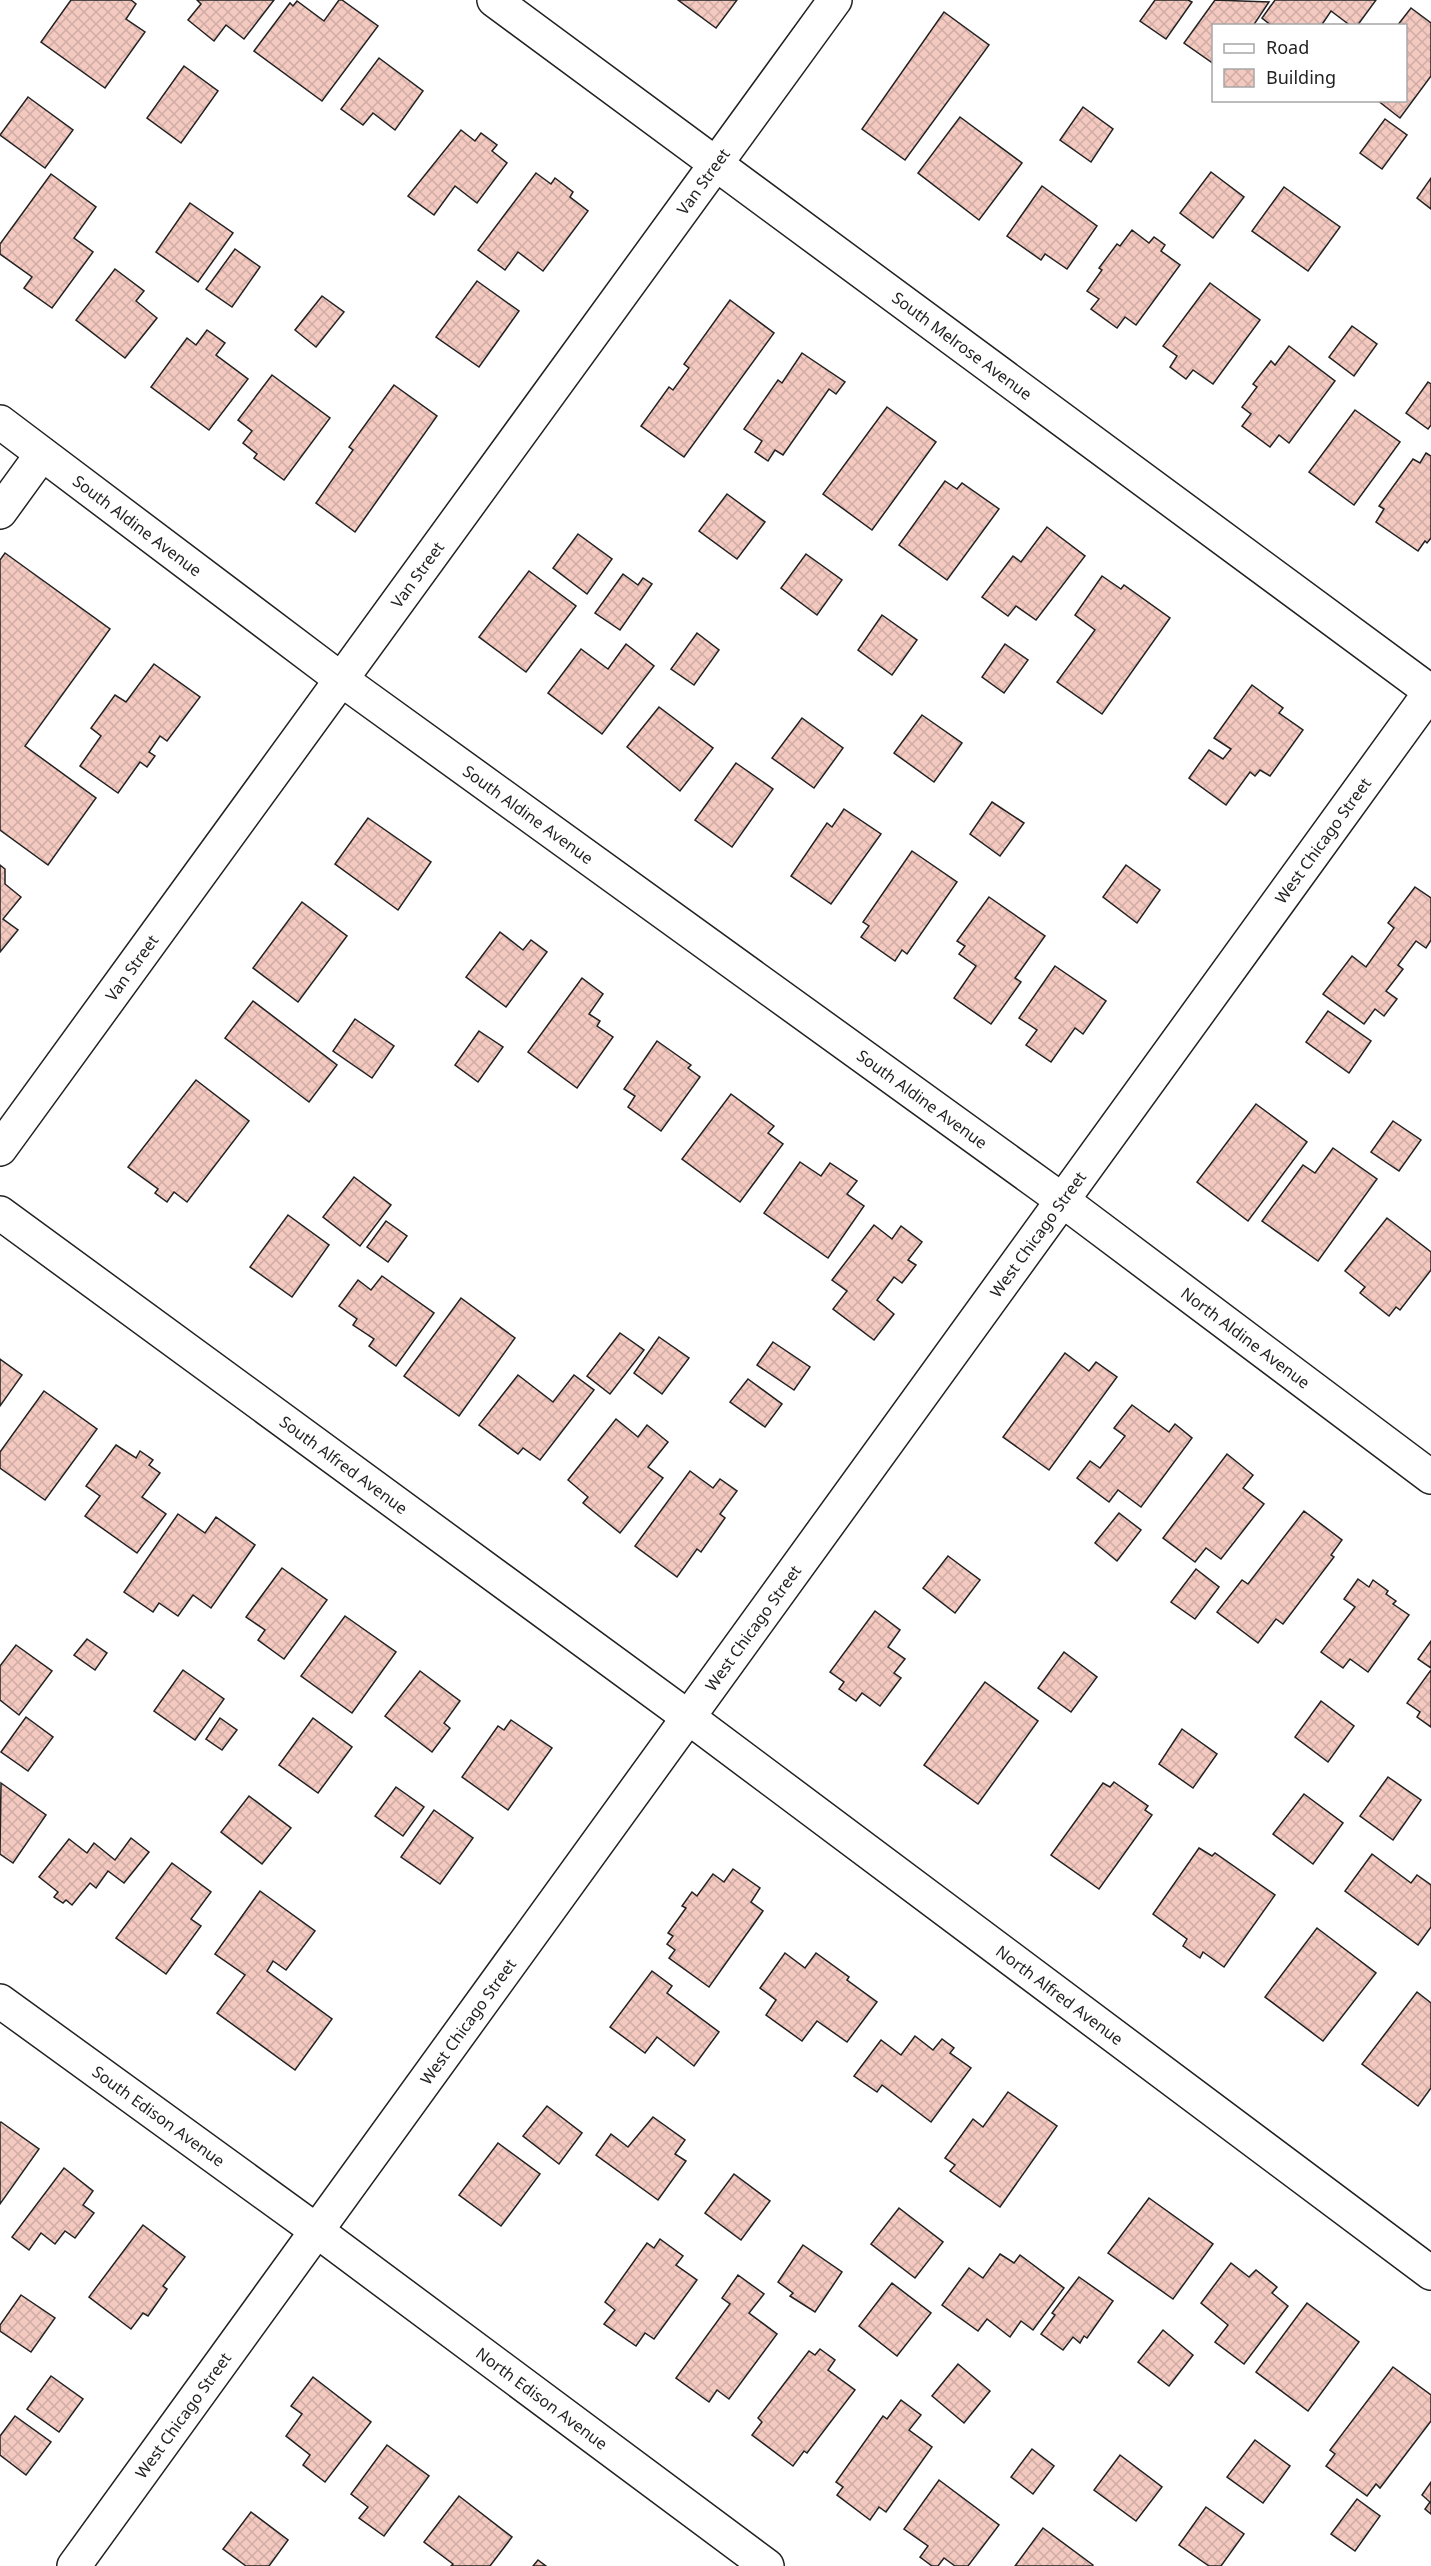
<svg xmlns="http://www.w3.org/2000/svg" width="1431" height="2566" viewBox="0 0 1431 2566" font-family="'Noto Sans',sans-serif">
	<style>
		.building { fill: url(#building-cross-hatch); stroke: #222; stroke-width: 1.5 }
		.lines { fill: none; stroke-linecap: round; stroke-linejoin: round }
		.minor-casing { stroke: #222; stroke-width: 36 }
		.minor { stroke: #fff; stroke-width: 33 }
		.labels { text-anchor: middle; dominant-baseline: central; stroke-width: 4.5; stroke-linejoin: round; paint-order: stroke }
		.street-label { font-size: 16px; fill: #222; stroke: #fff }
	</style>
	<defs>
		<pattern id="building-cross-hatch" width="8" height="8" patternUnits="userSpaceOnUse" patternTransform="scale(1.5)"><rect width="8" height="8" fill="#f3c9c0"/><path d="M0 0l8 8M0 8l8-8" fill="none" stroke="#d0aca5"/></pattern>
	</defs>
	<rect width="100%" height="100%" fill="#fff"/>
	<!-- building -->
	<g class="building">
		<path d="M71,0h60l5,4 -10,15 19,13 -40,56 -64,-46z"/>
		<path d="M274,0l-30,39 -18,-14 -12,16 -26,-21 13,-16 -4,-4z"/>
		<path d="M339,0h3l36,26 -56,75 -68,-50 36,-48 3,3 4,-5 27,20z"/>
		<path d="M678,0h59l-21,28z"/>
		<path d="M1155,0h33l4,2 -26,37 -26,-18z"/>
		<path d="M1215,0l54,2 -16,24h-39v38l-30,-21z"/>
		<path d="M1275,0h101l-19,26h-6l-20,-15 -10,15h-49l-10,-8z"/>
		<path d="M1411,8l20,15v53l-31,42 -23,-18h29v-74h-9z"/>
		<path d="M944,12l45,33 -84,115 -43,-31z"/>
		<path d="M379,58l44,33 -28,39 -22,-17 -10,12 -22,-16z"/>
		<path d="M184,66l34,25 -37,52 -34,-25z"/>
		<path d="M28,97l45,33 -28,38 -45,-33z"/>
		<path d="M1083,107l30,22 -22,33 -31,-22z"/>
		<path d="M960,117l62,46 -43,57 -61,-47z"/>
		<path d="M1385,119l22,16 -25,34 -22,-16z"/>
		<path d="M461,130l14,11 6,-8 16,12 -5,6 15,12 -30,40 -22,-17 -21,29 -26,-19z"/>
		<path d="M1211,172l33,25 -31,41 -33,-25z"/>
		<path d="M536,173l15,11 4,-6 18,14 -3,5 18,14 -45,60 -25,-19 -13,18 -27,-20z"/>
		<path d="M51,174l45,33 -22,31 19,14 -41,56 -28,-20 8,-11 -32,-23v-10z"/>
		<path d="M1431,178v31l-14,-11z"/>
		<path d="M1042,186l55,40 -30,43 -22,-15 -4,6 -34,-24z"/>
		<path d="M1284,187l56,40 -32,44 -56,-40z"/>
		<path d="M190,203l43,30 -35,49 -42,-30z"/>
		<path d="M1132,230l17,13 5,-6 11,8 -4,6 19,14 -44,60 -11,-8 -8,11 -26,-19 8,-10 -12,-8 15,-21 -3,-2 18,-24 3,2z"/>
		<path d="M235,249l25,18 -28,40 -26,-18z"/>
		<path d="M115,269l29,22 -8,10 21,17 -32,40 -49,-38z"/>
		<path d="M477,281l42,30 -40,56 -43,-30z"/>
		<path d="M1210,283l50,37 -47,64 -20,-14 -7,9 -16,-12 7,-11 -14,-10z"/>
		<path d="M322,296l22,16 -28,35 -21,-17z"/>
		<path d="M730,300l44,33 -90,124 -43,-31 28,-39 4,3 16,-22 -5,-4z"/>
		<path d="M1352,326l25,18 -23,32 -25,-19z"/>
		<path d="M207,330l18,13 -9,12 32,24 -39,51 -58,-43 36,-49 9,7z"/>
		<path d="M1289,346l46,35 -46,62 -10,-8 -9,12 -28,-21 9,-12 -9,-7 15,-20 -4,-3 18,-23 4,4z"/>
		<path d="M802,353l43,29 -9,12 -7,-5 -46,66 -8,-5 -7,11 -13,-9 7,-11 -18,-12 34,-49 4,3z"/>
		<path d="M272,375l58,43 -46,62 -30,-22 3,-4 -14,-11 9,-12 -14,-11z"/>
		<path d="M1428,382l3,2v41l-3,4 -22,-16z"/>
		<path d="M394,385l43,31 -82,116 -39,-29 37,-53 -4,-3z"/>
		<path d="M887,407l49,35 -64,88 -49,-36z"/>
		<path d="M1355,410l45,32 -46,63 -45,-33z"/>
		<path d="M1426,453l5,3v82l-4,5 -2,-2 -7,10 -42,-29 8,-13 -5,-3 34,-47 7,4z"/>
		<path d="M945,481l12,8 5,-6 37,26 -52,71 -48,-35z"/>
		<path d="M727,494l38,28 -28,37 -38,-28z"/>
		<path d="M1047,527l38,29 -49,64 -20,-14 -8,10 -26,-19 31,-41 8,6z"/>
		<path d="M578,534l34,25 -25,35 -34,-26z"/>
		<path d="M5,553l105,76 -85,117 71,52 -48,67 -48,-35v-270z"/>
		<path d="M806,554l36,26 -25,35 -36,-27z"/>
		<path d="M529,571l47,35 -50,66 -47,-35z"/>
		<path d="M623,574l15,11 5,-7 9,6 -32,46 -25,-17z"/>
		<path d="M1102,576l19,13 3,-4 46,33 -68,96 -45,-32 38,-52 -20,-15z"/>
		<path d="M882,615l35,25 -25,35 -34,-25z"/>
		<path d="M697,633l22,17 -25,35 -23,-16z"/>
		<path d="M626,644l28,22 -52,68 -54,-41 33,-44 27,20z"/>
		<path d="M1005,644l23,16 -24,33 -22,-16z"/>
		<path d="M154,664l46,33 -33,44 -7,-5 -11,16 6,4 -8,11 -7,-5 -22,31 -38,-27 21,-30 -10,-8 24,-33 11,7z"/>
		<path d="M1252,685l31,23 -4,5 24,17 -33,46 -10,-6 -5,6 -5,-4 -24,33 -37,-27 20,-28 14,9 8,-10 -17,-11z"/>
		<path d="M659,707l54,41 -33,43 -53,-44z"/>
		<path d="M922,715l40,28 -28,39 -40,-29z"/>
		<path d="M802,718l41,30 -29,40 -42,-30z"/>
		<path d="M736,763l37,26 -41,58 -37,-27z"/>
		<path d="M992,802l32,21 -24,33 -30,-22z"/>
		<path d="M844,809l37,25 -50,70 -40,-28 36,-53 5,4z"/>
		<path d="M368,818l63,44 -33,48 -63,-46z"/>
		<path d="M912,851l45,31 -50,72 -5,-4 -7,11 -34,-24 8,-11 -6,-4z"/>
		<path d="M0,865l5,4v15l16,13 -18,22 15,11 -18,22z"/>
		<path d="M1126,865l34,25 -23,33 -34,-26z"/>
		<path d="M1415,887l16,11v42l-5,8 -10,-7 -18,24 5,4 -17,22 11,8 -13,17 -9,-7 -11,15 -41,-30 29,-38 14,11 28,-39 -6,-5z"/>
		<path d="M989,897l56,39 -30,42 6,4 -30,42 -37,-26 22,-32 -17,-12 6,-8 -8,-5z"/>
		<path d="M302,902l45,34 -49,66 -45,-34z"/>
		<path d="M500,932l23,18 8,-10 16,12 -41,55 -40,-30z"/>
		<path d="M1055,966l51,35 -23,33 -8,-6 -24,34 -25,-17 11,-15 -18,-12z"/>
		<path d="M582,978l21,16 -14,20 11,7 -3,5 16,11 -36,51 -49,-36z"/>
		<path d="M253,1001l84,64 -28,37 -84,-64z"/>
		<path d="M1328,1011l43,30 -22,32 -43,-31z"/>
		<path d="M355,1019l39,27 -22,32 -39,-27z"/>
		<path d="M479,1031l24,16 -25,35 -23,-17z"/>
		<path d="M657,1041l34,24 -3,3 12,9 -39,54 -33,-24 7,-11 -11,-7z"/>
		<path d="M196,1080l53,41 -62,81 -13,-10 -7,10 -12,-9 3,-4 -30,-22z"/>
		<path d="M731,1094l43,32 -6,7 15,11 -43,58 -58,-43z"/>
		<path d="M1256,1104l51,38 -59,79 -51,-39z"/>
		<path d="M1393,1121l28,19 -22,31 -28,-19z"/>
		<path d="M1333,1148l44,31 -59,82 -56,-40 41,-56 12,8z"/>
		<path d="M800,1162l21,14 9,-13 27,18 -10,13 17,12 -36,52 -64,-45z"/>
		<path d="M354,1177l37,28 -31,41 -37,-29z"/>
		<path d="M288,1215l41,30 -37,52 -42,-30z"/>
		<path d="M1387,1218l44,34v18l-31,40 -4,-3 -7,9 -29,-23 5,-6 -20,-16z"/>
		<path d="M386,1221l21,15 -19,26 -21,-15z"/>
		<path d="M874,1225l18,14 9,-13 21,16 -14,18 8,5 -14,18 -8,-6 -17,23 17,14 -20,26 -41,-31 14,-18 -15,-11z"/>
		<path d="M382,1276l52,37 -38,53 -27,-20 5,-7 -21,-14 4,-6 -18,-13 19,-26 13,10z"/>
		<path d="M461,1298l54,40 -56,78 -55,-40z"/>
		<path d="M620,1333l24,17 -34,44 -23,-18z"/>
		<path d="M659,1337l30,21 -27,36 -28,-21z"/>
		<path d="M773,1342l37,25 -16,23 -37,-25z"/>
		<path d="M1065,1353l24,18 7,-9 21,15 -68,93 -46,-33z"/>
		<path d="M0,1359l22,16 -22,31z"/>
		<path d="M518,1375l35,27 21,-27 20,15 -54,70 -17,-12 -5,6 -39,-29z"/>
		<path d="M748,1379l34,25 -17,23 -35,-25z"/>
		<path d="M44,1391l53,38 -52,71 -45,-32v-16z"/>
		<path d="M1132,1405l37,27 6,-8 17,14 -51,69 -23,-17 -9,12 -32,-24 13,-17 10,7 25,-32 -11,-8z"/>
		<path d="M616,1419l22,18 9,-12 21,17 -20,25 15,11 -43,55 -37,-30 5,-6 -20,-17z"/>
		<path d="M116,1445l20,13 4,-7 13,9 -4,5 11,8 -18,24 24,17 -29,39 -52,-37 15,-20 -14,-10z"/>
		<path d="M1227,1454l26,21 -10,13 21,16 -43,55 -15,-11 -11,14 -32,-24z"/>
		<path d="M690,1471l23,17 7,-9 17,12 -17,23 5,4 -24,34 -4,-3 -20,28 -42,-31z"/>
		<path d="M1304,1511l38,29 -11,15 3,2 -51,67 -7,-5 -18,24 -41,-31 25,-32 6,4z"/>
		<path d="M1119,1513l22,17 -24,31 -22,-18z"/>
		<path d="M178,1514l27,19 11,-16 39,28 -44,63 -18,-13 -15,21 -19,-13 -6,9 -29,-20z"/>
		<path d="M948,1556l32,24 -25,33 -32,-25z"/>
		<path d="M282,1568l45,32 -43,59 -26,-19 7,-10 -19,-13z"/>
		<path d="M1196,1569l23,18 -24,32 -24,-17z"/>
		<path d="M1358,1579l11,8 4,-7 15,11 -2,3 10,7 -3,3 16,11 -41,57 -18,-13 -7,9 -22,-16 34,-45 -11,-8z"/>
		<path d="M875,1611l25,19 -12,17 17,12 -11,14 7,5 -21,28 -18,-13 -6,8 -17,-12 5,-7 -14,-10z"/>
		<path d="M345,1616l51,36 -44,61 -51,-37z"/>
		<path d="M87,1639l20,14 -12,17 -21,-15z"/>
		<path d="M1431,1641v27l-13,-9z"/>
		<path d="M16,1645l36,26 -33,44 -19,-15v-34z"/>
		<path d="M1064,1652l33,25 -26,35 -33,-24z"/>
		<path d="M183,1670l41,29 -29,41 -41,-29z"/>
		<path d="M1431,1670v57l-14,-10 3,-5 -13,-9z"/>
		<path d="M420,1671l40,30 -16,22 6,5 -18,24 -47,-36z"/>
		<path d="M985,1682l53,39 -60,83 -54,-39z"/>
		<path d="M1321,1701l33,25 -26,36 -33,-25z"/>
		<path d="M26,1717l27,20 -25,34 -27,-19z"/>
		<path d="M220,1718l17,12 -15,20 -16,-11z"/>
		<path d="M313,1718l39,29 -34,46 -39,-28z"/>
		<path d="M511,1720l41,28 -44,62 -46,-33 36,-51 6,4z"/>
		<path d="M1182,1729l35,25 -24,34 -34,-24z"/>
		<path d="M1388,1777l33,23 -28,40 -33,-24z"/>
		<path d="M1114,1782l34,24 -3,4 7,5 -53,74 -48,-34 52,-72 7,4z"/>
		<path d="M1,1783l45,32 -33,48 -13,-9z"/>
		<path d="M396,1787l28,20 -21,29 -28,-20z"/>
		<path d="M1304,1794l39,29 -30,41 -40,-30z"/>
		<path d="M249,1796l42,32 -29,36 -41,-32z"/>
		<path d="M434,1810l39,28 -33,46 -39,-27z"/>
		<path d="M131,1838l18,14 -25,31 -16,-12 -12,17 -6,-5 -18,22 -6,-5 -3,3 -9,-6 4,-5 -19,-15 30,-38 18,14 7,-10 21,17z"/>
		<path d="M1199,1848l13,8 3,-3 60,42 -51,72 -21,-15 -3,6 -17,-12 4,-7 -34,-25z"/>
		<path d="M1372,1854l39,29 6,-8 14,10v42l-13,18 -73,-54z"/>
		<path d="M172,1863l39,29 -20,27 10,7 -35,48 -50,-36z"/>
		<path d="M733,1869l27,19 -9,14 12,9 -54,76 -40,-29 6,-8 -8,-6 6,-8 -5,-3 18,-25 -4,-2 10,-14 5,4 16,-22 11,8z"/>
		<path d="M260,1891l55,40 -29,39 -13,-9 -6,10 65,48 -37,51 -78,-57 28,-38 -30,-21z"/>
		<path d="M1317,1928l59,45 -53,68 -58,-44z"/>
		<path d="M785,1953l20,15 11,-15 33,24 -2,3 30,22 -30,40 -30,-21 -15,20 -36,-26 10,-15 -16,-12z"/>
		<path d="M652,1971l20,15 -5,7 52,39 -25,34 -37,-29 -12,16 -35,-26z"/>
		<path d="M1417,1992l14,11v85l-13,18 -56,-42z"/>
		<path d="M915,2036l18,14 9,-11 12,9 -4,5 21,15 -40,54 -49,-37 -5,7 -23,-16 27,-36 20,15z"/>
		<path d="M1008,2092l49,34 -57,81 -50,-36 5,-6 -10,-7 28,-39 10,8z"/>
		<path d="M547,2106l35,27 -23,31 -36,-28z"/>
		<path d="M653,2117l32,23 -10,14 11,7 -28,39 -62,-45 15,-21 17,13z"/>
		<path d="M1,2122l38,27 -39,55v-81z"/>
		<path d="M498,2143l42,31 -39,52 -42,-31z"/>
		<path d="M64,2168l29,23 -10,14 11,8 -19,25 -10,-7 -10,13 -14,-11 -12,17 -17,-13z"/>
		<path d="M734,2174l36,27 -29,39 -36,-27z"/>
		<path d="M1149,2198l64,46 -40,55 -65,-46z"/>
		<path d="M899,2208l44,34 -28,36 -44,-34z"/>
		<path d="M143,2225l42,32 -22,29 4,3 -19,27 -5,-3 -12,16 -42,-32z"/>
		<path d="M660,2239l23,17 -7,9 21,15 -43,59 -9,-6 -9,13 -32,-22 11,-14 -10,-8 42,-59 7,5z"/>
		<path d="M803,2245l39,27 -27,40 -25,-16 3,-3 -15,-11z"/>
		<path d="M1000,2254l14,9 6,-8 44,33 -31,42 -12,-9 -11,16 -23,-18 -9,12 -36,-26 27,-37 14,10z"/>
		<path d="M1231,2263l18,14 7,-7 21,17 -5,6 16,13 -44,58 -29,-22 13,-17 -27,-22z"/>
		<path d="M738,2275l26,19 -15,19 28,21 -48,65 -12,-9 -8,12 -33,-24 54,-74 -8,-6z"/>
		<path d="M1079,2277l34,24 -26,37 -3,-2 -4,7 -7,-6 -10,13 -22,-16 14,-19 -3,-2z"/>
		<path d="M892,2283l39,30 -34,43 -38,-30z"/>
		<path d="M21,2295l34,23 -24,34 -31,-21v-6z"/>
		<path d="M1307,2303l52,39 -51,69 -52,-39z"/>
		<path d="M1163,2330l30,25 -24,31 -31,-24z"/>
		<path d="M820,2349l15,11 -7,10 27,20 -48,63 -3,-2 -11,15 -41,-31 10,-13 -4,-4 51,-67 6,4z"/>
		<path d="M958,2364l32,27 -26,32 -32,-27z"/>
		<path d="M1393,2367l38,28v26l-51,67 -4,-4 -9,12 -41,-30 9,-12 -5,-4z"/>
		<path d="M51,2376l32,23 -24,33 -32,-23z"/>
		<path d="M313,2377l58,45 -46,60 -22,-17 7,-10 -24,-19 16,-22 -11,-8z"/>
		<path d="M901,2400l20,15 -12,15 23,17 -46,65 -7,-5 -9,13 -33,-25 6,-8 -7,-5 47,-66 4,3z"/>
		<path d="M15,2416l36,26 -25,33 -26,-20v-19z"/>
		<path d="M1255,2440l35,26 -27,37 -36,-26z"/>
		<path d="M387,2445l42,31 -45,60 -25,-18 9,-11 -17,-13z"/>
		<path d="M1032,2449l22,17 -21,28 -22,-17z"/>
		<path d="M1120,2455l42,32 -26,34 -42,-31z"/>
		<path d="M939,2480l60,45 -31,41h-13l-11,-8 -6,8h-6l-12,-9 8,-11 -24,-17z"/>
		<path d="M1431,2482v32l-6,-5 5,-7 -8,-7z"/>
		<path d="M459,2496l53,41 -22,29h-39l2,-2 -29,-22z"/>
		<path d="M1357,2499l23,17 -25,35 -24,-17z"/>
		<path d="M1206,2507l38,27 -23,32h-12l-30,-21z"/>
		<path d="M251,2512l37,28 -19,26h-23l-23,-17z"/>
		<path d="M1043,2528l50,37 -1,1h-77z"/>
		<path d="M538,2560l8,6h-13z"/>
	</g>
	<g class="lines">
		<!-- minor casing -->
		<g class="minor-casing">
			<g id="minor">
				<path id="s1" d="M494,0l937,692"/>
				<path id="s2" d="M0,422l342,258 720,520 369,277"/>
				<path d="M0,512l42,-58"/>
				<path id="s3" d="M0,1149l835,-1149"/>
				<path id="s4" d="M0,1213l688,504 743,556"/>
				<path id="s5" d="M0,2001l317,230 450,335"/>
				<path id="s6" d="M74,2566l1357,-1875"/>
			</g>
		</g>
		<!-- minor -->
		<use href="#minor" class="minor"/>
	</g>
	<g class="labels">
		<!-- street labels -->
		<g class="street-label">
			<text stroke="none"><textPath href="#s3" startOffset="1196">Van Street</textPath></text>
			<text stroke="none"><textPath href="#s1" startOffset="582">South Melrose Avenue</textPath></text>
			<text stroke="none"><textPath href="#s2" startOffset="172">South Aldine Avenue</textPath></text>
			<text stroke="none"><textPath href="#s3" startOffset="710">Van Street</textPath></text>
			<text stroke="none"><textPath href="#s2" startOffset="658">South Aldine Avenue</textPath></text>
			<text stroke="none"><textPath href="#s6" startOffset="2130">West Chicago Street</textPath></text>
			<text stroke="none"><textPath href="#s3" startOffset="224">Van Street</textPath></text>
			<text stroke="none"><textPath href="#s2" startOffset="1144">South Aldine Avenue</textPath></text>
			<text stroke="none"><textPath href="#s6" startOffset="1644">West Chicago Street</textPath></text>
			<text stroke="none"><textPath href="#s2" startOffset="1546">North Aldine Avenue</textPath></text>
			<text stroke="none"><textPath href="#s4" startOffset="426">South Alfred Avenue</textPath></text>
			<text stroke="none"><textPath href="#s6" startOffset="1158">West Chicago Street</textPath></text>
			<text stroke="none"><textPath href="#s4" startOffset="1317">North Alfred Avenue</textPath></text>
			<text stroke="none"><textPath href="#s6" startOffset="672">West Chicago Street</textPath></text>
			<text stroke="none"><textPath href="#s5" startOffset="196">South Edison Avenue</textPath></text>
			<text stroke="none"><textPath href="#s5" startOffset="672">North Edison Avenue</textPath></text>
			<text stroke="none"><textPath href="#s6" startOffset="186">West Chicago Street</textPath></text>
		</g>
	</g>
	<!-- legend -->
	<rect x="1212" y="24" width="195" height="78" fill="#ffffff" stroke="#a7a7a7" stroke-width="1.5"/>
	<rect x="1224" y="44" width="30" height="9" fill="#ffffff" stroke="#a7a7a7" stroke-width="1.5"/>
	<text x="1266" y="54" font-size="18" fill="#222222">Road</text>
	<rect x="1224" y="69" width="30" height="18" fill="url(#building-cross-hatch)" stroke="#a7a7a7" stroke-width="1.5"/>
	<text x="1266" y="84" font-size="18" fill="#222222">Building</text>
</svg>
